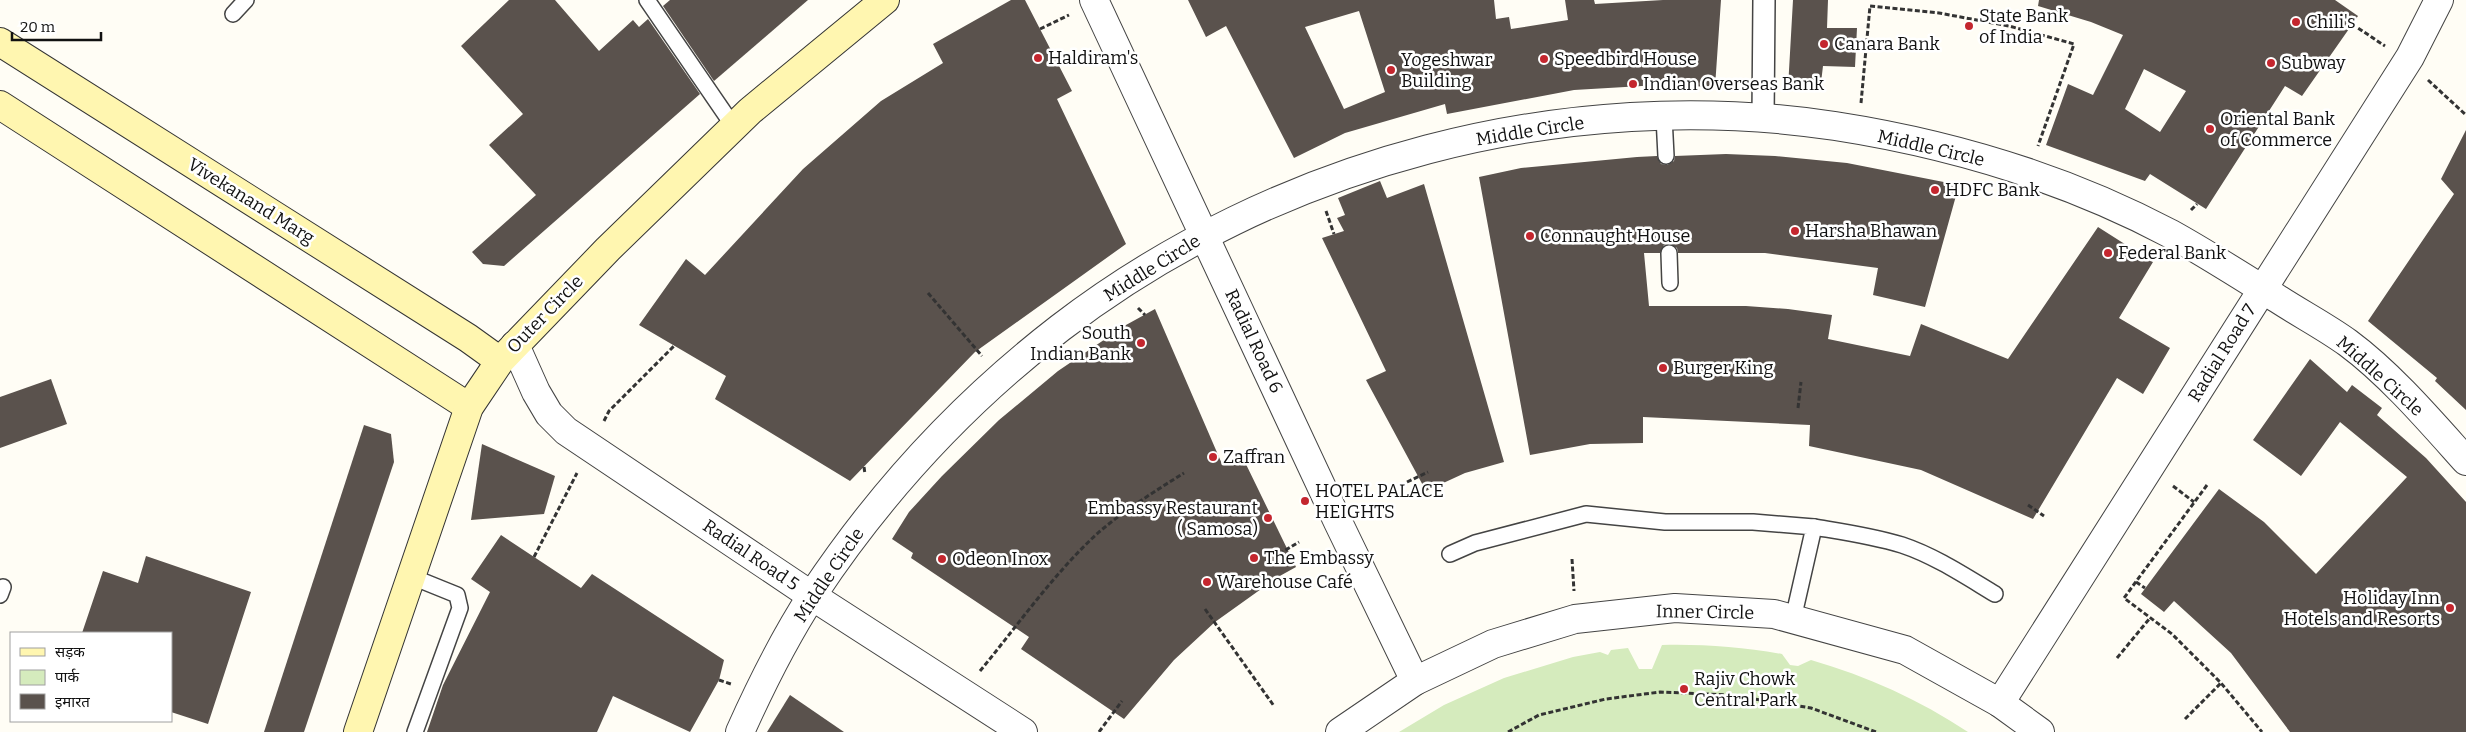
<svg xmlns="http://www.w3.org/2000/svg" width="2466" height="732" viewBox="0 0 2466 732" font-family="Bitter,'Noto Sans Devanagari',serif">
	<style>
		.green { fill: #d5ebbd }
		.building { fill: #5a524d; fill-rule: evenodd }
		.lines { fill: none; stroke-linecap: round; stroke-linejoin: round }
		.service-casing { stroke: #444; stroke-width: 18 }
		.pedestrian-casing { stroke: #444; stroke-width: 24 }
		.minor-casing { stroke: #444; stroke-width: 30 }
		.tertiary-casing { stroke: #444; stroke-width: 30 }
		.secondary-casing { stroke: #333; stroke-width: 30 }
		.path { stroke: #333; stroke-width: 3; stroke-dasharray: 5 2.5; stroke-linecap: butt }
		.service { stroke: #fff; stroke-width: 15 }
		.pedestrian { stroke: #fff; stroke-width: 21 }
		.minor { stroke: #fff; stroke-width: 28 }
		.tertiary { stroke: #fff; stroke-width: 28 }
		.secondary { stroke: #fff6b0; stroke-width: 28 }
		.poi-dot { fill: #c4262e; stroke: #fff; stroke-width: 2 }
		.labels { text-anchor: middle; dominant-baseline: central; stroke-width: 5; stroke-linejoin: round; paint-order: stroke }
		.poi-label { font-size: 18px; fill: #111; stroke: #fff; text-anchor: start }
		.street-label { font-size: 18px; fill: #111; stroke: #fff }
	</style>
	<rect width="100%" height="100%" fill="#fffdf5"/>
	<!-- green -->
	<path class="green" d="M1662,645c40,-1 80,2 120,9l8,11 8,1 13,-6c56,16 109,40 157,72h-569l45,-27 60,-27 69,-21 27,-5 8,3 3,-5 17,-2 11,21h13z"/>
	<!-- building -->
	<g class="building">
		<path d="M509,0h46l44,51 34,-31 6,7 9,-8 52,75 -196,172 -21,-2 -11,-12 64,-57 -47,-50 34,-31 -62,-68z"/>
		<path d="M670,0h138l-94,81 -51,-75z"/>
		<path d="M1011,0h14l47,91 -15,8 69,145 -151,108 -125,129 -135,-82 11,-23 -87,-51 47,-66 19,16 98,-106 78,-68 62,-38 -10,-19z"/>
		<path d="M1188,0h306l2,19 13,-2 2,12 57,-9 -3,-20h29l1,4 68,-4h58l-6,87 -56,-2 -85,5 -127,24 -2,-10 -100,29 -51,25 -68,-132 -20,11zM1359,11l26,81 -41,17 -39,-82z"/>
		<path d="M1793,0h35l-1,28h30l-2,39 -32,-1 -3,25 -32,-3z"/>
		<path d="M2039,0h296l23,16 -56,80 -17,-10 -79,123 -56,-35 -5,7 -99,-36 22,-61 25,11 30,-60 -32,-13 -53,-16zM2144,69l42,22 -26,41 -35,-23z"/>
		<path d="M2466,130v280l-31,-29 2,-3 -69,-57 86,-127 -13,-15z"/>
		<path d="M1726,154l49,2 72,7 112,22 -34,122 -52,-12 5,-27 -113,-15h-87l-1,-5 -8,-4 -5,1 -4,8h-16l5,53h97l42,3 44,6 -4,24 82,17 11,-32 87,35 90,-132 55,35 -34,56 51,30 -27,46 -26,-16 -84,141 -112,-49 -112,-24 1,-21 -167,-8v26l-53,1 -60,11 -51,-278 42,-9 116,-11 20,-1 4,8 6,1 7,-4 1,-5z"/>
		<path d="M1380,181l7,17 37,-14 80,278 -39,11 -39,18 -60,-111 20,-9 -64,-133 22,-7 -7,-13 8,-3 -7,-17z"/>
		<path d="M1155,309l67,155 19,-10 55,113 -18,10 -63,45 -41,38 -50,59 -103,-70 8,-12 -118,-79 2,-5 -21,-14 17,-27 33,-36 57,-56 59,-49 68,-46z"/>
		<path d="M2310,359l37,33 5,-7 30,23 -5,7 49,43 40,44v230h-176l-59,-79 -57,-52 -10,11 -23,-18 78,-105 45,33 52,52 91,-97 -67,-55 -39,54 -48,-36z"/>
		<path d="M51,379l16,45 -67,24v-51z"/>
		<path d="M364,425l27,9 3,28 -90,270h-40z"/>
		<path d="M482,444l73,32 -11,38 -73,6z"/>
		<path d="M501,535l80,53 11,-14 132,86 -5,20 -29,52 -77,-36 -16,36h-170l16,-47 47,-93 -19,-13z"/>
		<path d="M146,556l105,36 -43,132 -37,-12v-79h-89l21,-62 35,12z"/>
		<path d="M790,695l54,37h-77z"/>
	</g>
	<g class="lines">
		<!-- service casing -->
		<g class="service-casing">
			<g id="service">
				<path d="M647,0l87,127"/>
				<path d="M233,14l13,-14"/>
				<path d="M1664,117l2,39"/>
				<path d="M1669,253l1,30"/>
				<path d="M1814,527c30,5 59,9 88,18 33,11 63,31 93,49"/>
				<path d="M1450,554l25,-11 111,-29 79,8h88l61,5 -21,92"/>
				<path d="M410,576l47,19 3,13 -45,124"/>
				<path d="M0,595l3,-8"/>
			</g>
		</g>
		<!-- pedestrian casing -->
		<g class="pedestrian-casing">
			<path id="pedestrian" d="M1763,119l1,-119"/>
		</g>
		<!-- minor casing -->
		<g class="minor-casing">
			<path id="minor" d="M740,732c21,-47 45,-95 73,-138 67,-101 151,-192 247,-266 216,-166 506,-243 775,-202 116,18 232,53 336,108 36,20 72,43 107,65 23,15 48,28 70,44 42,31 83,79 118,118"/>
		</g>
		<!-- tertiary casing -->
		<g class="tertiary-casing">
			<g id="tertiary">
				<path d="M1094,0l244,522 77,159"/>
				<path d="M515,345l21,47 13,22 17,17 246,165 211,136"/>
				<path d="M2000,703l410,-646 29,-57"/>
				<path d="M1340,732l75,-51 78,-37 82,-25 100,-11 99,6 131,36 95,53 40,29"/>
			</g>
		</g>
		<!-- secondary casing -->
		<g class="secondary-casing">
			<g id="secondary">
				<path d="M0,42l468,296 32,23"/>
				<path d="M0,105l469,302"/>
				<path d="M358,732l111,-325 31,-46 108,-112 142,-138 135,-111"/>
			</g>
		</g>
		<!-- path -->
		<g class="path">
			<path d="M2352,24l33,22"/>
			<path d="M1040,29l29,-14"/>
			<path d="M2428,80l38,35"/>
			<path d="M1861,103l9,-97 69,7 70,13 65,18 -36,102"/>
			<path d="M2191,210l6,-6"/>
			<path d="M1326,211l8,23"/>
			<path d="M928,293l54,63"/>
			<path d="M1138,308l7,7"/>
			<path d="M1798,408l3,-26"/>
			<path d="M604,421l5,-10 65,-65"/>
			<path d="M864,467l1,7"/>
			<path d="M1407,482l21,-10"/>
			<path d="M2207,485l-83,113 48,36 49,49 41,49"/>
			<path d="M2173,486l21,16"/>
			<path d="M2028,505l16,11"/>
			<path d="M1279,554l20,-12"/>
			<path d="M534,557l43,-84"/>
			<path d="M1572,559l2,32"/>
			<path d="M2136,582l9,6"/>
			<path d="M1205,609l69,97"/>
			<path d="M2117,658l33,-40"/>
			<path d="M980,671c38,-46 74,-98 119,-139 26,-22 56,-41 85,-59"/>
			<path d="M719,680l12,4"/>
			<path d="M2185,719l36,-36"/>
			<path d="M1099,732l23,-31"/>
			<path d="M1508,732l31,-17 67,-16 54,-7 70,3 81,13 65,24"/>
		</g>
		<!-- service -->
		<use href="#service" class="service"/>
		<!-- pedestrian -->
		<use href="#pedestrian" class="pedestrian"/>
		<!-- minor -->
		<use href="#minor" class="minor"/>
		<!-- tertiary -->
		<use href="#tertiary" class="tertiary"/>
		<!-- secondary -->
		<use href="#secondary" class="secondary"/>
	</g>
	<!-- markers -->
	<g class="poi-dot">
		<circle cx="2296" cy="22" r="5"/>
		<circle cx="1969" cy="26" r="5"/>
		<circle cx="1824" cy="44" r="5"/>
		<circle cx="1038" cy="58" r="5"/>
		<circle cx="1544" cy="59" r="5"/>
		<circle cx="2271" cy="63" r="5"/>
		<circle cx="1391" cy="70" r="5"/>
		<circle cx="1633" cy="84" r="5"/>
		<circle cx="2210" cy="129" r="5"/>
		<circle cx="1935" cy="190" r="5"/>
		<circle cx="1795" cy="231" r="5"/>
		<circle cx="1530" cy="236" r="5"/>
		<circle cx="2108" cy="253" r="5"/>
		<circle cx="1141" cy="343" r="5"/>
		<circle cx="1663" cy="368" r="5"/>
		<circle cx="1213" cy="457" r="5"/>
		<circle cx="1305" cy="501" r="5"/>
		<circle cx="1268" cy="518" r="5"/>
		<circle cx="1254" cy="558" r="5"/>
		<circle cx="942" cy="559" r="5"/>
		<circle cx="1207" cy="582" r="5"/>
		<circle cx="2450" cy="608" r="5"/>
		<circle cx="1684" cy="689" r="5"/>
	</g>
	<g class="labels">
		<!-- poi labels -->
		<g class="poi-label">
			<text x="1979" y="16">State Bank<tspan x="1979" dy="21">of India</tspan></text>
			<text x="2306" y="22">Chili's</text>
			<text x="1834" y="44">Canara Bank</text>
			<text x="1048" y="58">Haldiram's</text>
			<text x="1554" y="59">Speedbird House</text>
			<text x="1401" y="60">Yogeshwar<tspan x="1401" dy="21">Building</tspan></text>
			<text x="2281" y="63">Subway</text>
			<text x="1643" y="84">Indian Overseas Bank</text>
			<text x="2220" y="119">Oriental Bank<tspan x="2220" dy="21">of Commerce</tspan></text>
			<text x="1945" y="190">HDFC Bank</text>
			<text x="1805" y="231">Harsha Bhawan</text>
			<text x="1540" y="236">Connaught House</text>
			<text x="2118" y="253">Federal Bank</text>
			<text x="1131" y="333" text-anchor="end">South<tspan x="1131" dy="21">Indian Bank</tspan></text>
			<text x="1673" y="368">Burger King</text>
			<text x="1223" y="457">Zaffran</text>
			<text x="1315" y="491">HOTEL PALACE<tspan x="1315" dy="21">HEIGHTS</tspan></text>
			<text x="1258" y="508" text-anchor="end">Embassy Restaurant<tspan x="1258" dy="21">( Samosa)</tspan></text>
			<text x="1264" y="558">The Embassy</text>
			<text x="952" y="559">Odeon Inox</text>
			<text x="1217" y="582">Warehouse Café</text>
			<text x="2440" y="598" text-anchor="end">Holiday Inn<tspan x="2440" dy="21">Hotels and Resorts</tspan></text>
			<text x="1694" y="679">Rajiv Chowk<tspan x="1694" dy="21">Central Park</tspan></text>
		</g>
		<!-- street labels -->
		<g class="street-label">
			<text transform="translate(1530 131) rotate(-9)">Middle Circle</text>
			<text transform="translate(1931 148) rotate(13)">Middle Circle</text>
			<text transform="translate(251 201) rotate(32)">Vivekanand Marg</text>
			<text transform="translate(1152 268) rotate(-32)">Middle Circle</text>
			<text transform="translate(545 314) rotate(-46)">Outer Circle</text>
			<text transform="translate(1254 341) rotate(65)">Radial Road 6</text>
			<text transform="translate(2222 353) rotate(-58)">Radial Road 7</text>
			<text transform="translate(2380 376) rotate(42)">Middle Circle</text>
			<text transform="translate(751 555) rotate(34)">Radial Road 5</text>
			<text transform="translate(829 575) rotate(-56)">Middle Circle</text>
			<text transform="translate(1705 612) rotate(1)">Inner Circle</text>
		</g>
	</g>
	<!-- legend -->
	<rect x="10" y="632" width="162" height="90" fill="#ffffff" stroke="#a0a0a0"/>
	<rect x="20" y="648" width="25" height="8" fill="#fff6b0" stroke="#a0a0a0"/>
	<text x="55" y="657" font-size="15" fill="#111111">सड़क</text>
	<rect x="20" y="670" width="25" height="15" fill="#d5ebbd" stroke="#a0a0a0"/>
	<text x="55" y="682" font-size="15" fill="#111111">पार्क</text>
	<rect x="20" y="694" width="25" height="15" fill="#5a524d" stroke="#a0a0a0"/>
	<text x="55" y="707" font-size="15" fill="#111111">इमारत</text>
	<!-- scale -->
	<path d="M12 32v8h89v-8" fill="none" stroke="#111111" stroke-width="2.5"/>
	<text x="20" y="32" font-size="15" fill="#111111" stroke="#ffffff" stroke-width="4" paint-order="stroke">20 m</text>
</svg>
